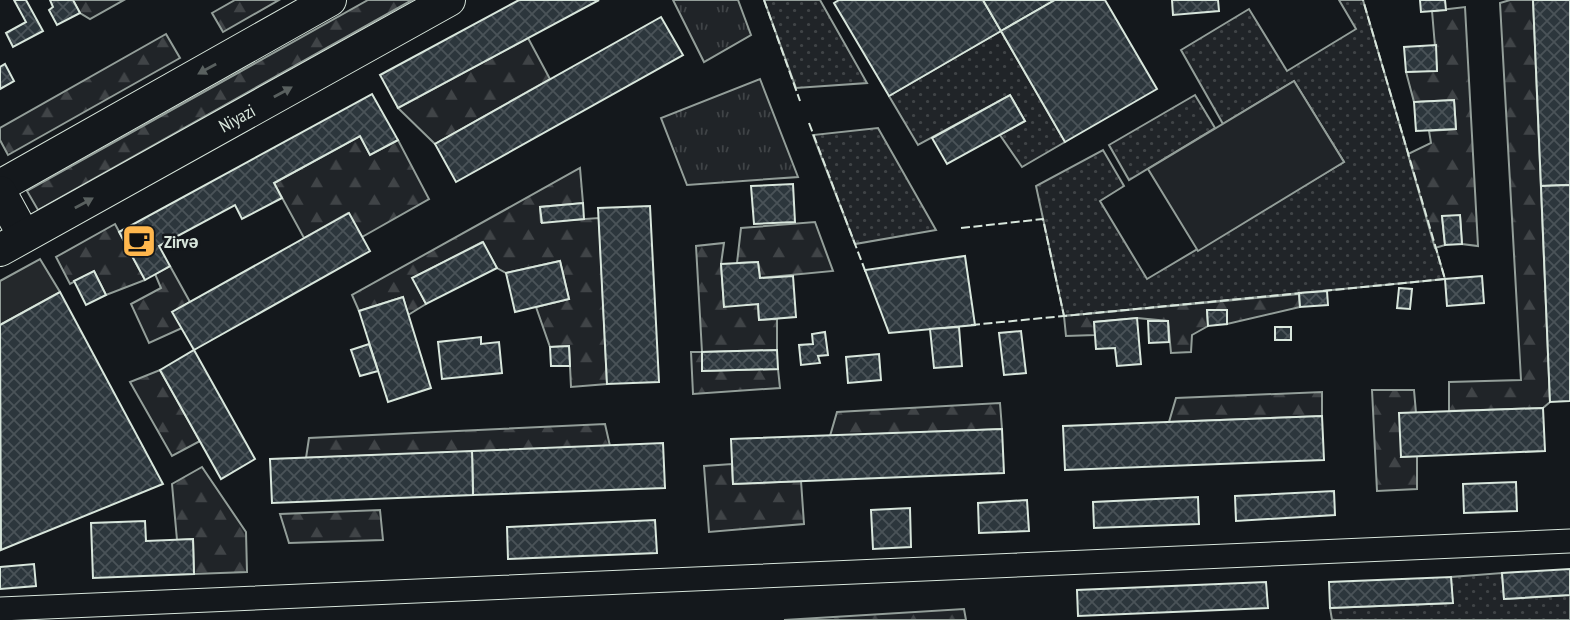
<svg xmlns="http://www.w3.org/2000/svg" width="1570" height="620" viewBox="0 0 1570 620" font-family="'PT Sans Narrow',sans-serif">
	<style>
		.grass { fill: url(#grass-dots); stroke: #939e99; stroke-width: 2 }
		.forest { fill: url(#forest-firs); stroke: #939e99; stroke-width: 2 }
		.park { fill: url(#park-tufts); stroke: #939e99; stroke-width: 2 }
		.pitch { fill: #202428; stroke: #939e99; stroke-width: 2 }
		.parking { fill: #24282b; stroke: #939e99; stroke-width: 2 }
		.building { fill: url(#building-cross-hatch); stroke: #d8e6dc; stroke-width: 2 }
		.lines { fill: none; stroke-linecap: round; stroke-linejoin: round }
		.minor-casing { stroke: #d8e6dc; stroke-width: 25 }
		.secondary-casing { stroke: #d8e6dc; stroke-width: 34 }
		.minor { stroke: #14181c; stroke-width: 23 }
		.secondary { stroke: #14181c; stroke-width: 32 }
		.fence { stroke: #d8e6dc; stroke-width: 2; stroke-dasharray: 9 3.5; stroke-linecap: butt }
		.oneway { fill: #59605f }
		.labels { text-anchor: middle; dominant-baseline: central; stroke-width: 5; stroke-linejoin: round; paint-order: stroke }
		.street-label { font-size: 18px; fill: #d8e6dc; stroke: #14181c }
		.poi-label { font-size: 18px; font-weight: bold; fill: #d8e6dc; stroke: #14181c; text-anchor: start }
	</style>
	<defs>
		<pattern id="grass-dots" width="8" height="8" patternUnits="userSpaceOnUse" patternTransform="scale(1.75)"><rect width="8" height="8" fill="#202428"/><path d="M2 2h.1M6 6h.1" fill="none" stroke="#404447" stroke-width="1.8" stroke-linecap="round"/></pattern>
		<pattern id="forest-firs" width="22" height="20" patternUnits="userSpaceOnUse" patternTransform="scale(1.75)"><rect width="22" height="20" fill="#202428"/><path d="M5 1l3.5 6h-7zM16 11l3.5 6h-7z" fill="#404447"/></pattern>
		<pattern id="park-tufts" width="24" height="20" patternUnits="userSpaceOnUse" patternTransform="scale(1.75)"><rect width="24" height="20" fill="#202428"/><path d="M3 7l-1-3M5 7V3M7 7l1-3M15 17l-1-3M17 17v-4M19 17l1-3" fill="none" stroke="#404447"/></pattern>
		<pattern id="building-cross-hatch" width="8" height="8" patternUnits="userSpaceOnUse" patternTransform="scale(1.75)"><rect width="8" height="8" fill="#2c363c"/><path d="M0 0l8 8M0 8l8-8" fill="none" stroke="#4a5358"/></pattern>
	</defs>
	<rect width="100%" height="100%" fill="#14181c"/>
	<!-- grass -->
	<g class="grass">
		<path d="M764,0h56l47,83 -71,5z"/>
		<path d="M1339,0h24l82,279 -381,37 -28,-130 67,-36 21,36 -24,15 47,78 197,-117 -50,-81 -71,43 -42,-74 68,-41 38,62 69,-42z"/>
		<path d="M1001,31l64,111 -43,25 -22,-32 25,-14 -15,-26 -92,50 -29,-49z"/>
		<path d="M1195,95l20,33 -86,52 -20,-35z"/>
		<path d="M878,128l58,102 -81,14 -42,-109z"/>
		<path d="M1502,573l2,26 66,-4v25h-238l-2,-12 122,-5 -1,-26z"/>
	</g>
	<!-- forest -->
	<g class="forest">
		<path d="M73,0h51l-34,19 -10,-6z"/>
		<path d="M235,0h44l-56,32 -11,-19z"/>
		<path d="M368,0h44l-374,210 -11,-19z"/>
		<path d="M1510,0h23l17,402 -7,6 -94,3v-29l72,-2 -21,-377z"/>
		<path d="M1465,7l13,239 -16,-2 -2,-28 -18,1 3,28 -10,3 -27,-94 23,-11 -2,-12 27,-2 -2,-29 -40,2 -8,-30 31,-2 -5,-59z"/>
		<path d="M166,34l14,24 -172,97 -8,-15v-12z"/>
		<path d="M528,38l22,41 -115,65 -37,-36z"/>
		<path d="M360,136l10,19 28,-15 31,59 -67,38 -14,-24 -44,25 -30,-55z"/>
		<path d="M580,168l3,35 -43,4 1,15 58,-4 8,166 -36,3 -2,-41 -19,1 -14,-40 33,-8 -9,-38 -54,12 -9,-5 -15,-26 -69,36 13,26 -18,11 -5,-18 -44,14 -7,-16z"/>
		<path d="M815,222l18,49 -73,7 -2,-16 -21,1 4,-35z"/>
		<path d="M115,224l30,56 -39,15 -12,-24 -24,13 -14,-27z"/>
		<path d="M724,243l-3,21 3,42 34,-2 1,16 18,-1v31l-75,2v19l76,-2 2,19 -87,6 -2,-42h11l-6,-106z"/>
		<path d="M170,266l20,36 -17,10 9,16 -33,15 -18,-39 30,-16 -6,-14z"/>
		<path d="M1299,294l1,13 -73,17v-14h-20l1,16 -16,9 -1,17 -20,1 -3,-32 -31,-3 -43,4 1,13 -29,1 -2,-20z"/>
		<path d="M160,370l40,71 -28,15 -42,-74z"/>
		<path d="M1372,390h42l2,23 -15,44 16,-1v33l-40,2z"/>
		<path d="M1322,392v24l-153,6 7,-24z"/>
		<path d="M1000,403l2,26 -172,7 7,-24z"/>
		<path d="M605,424l5,22 -304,12 3,-20z"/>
		<path d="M732,464l1,20 68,-3 3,43 -95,8 -5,-66z"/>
		<path d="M202,467l44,65 1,40 -53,2 -1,-35 -16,1 -5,-56z"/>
		<path d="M380,510l3,30 -94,3 -9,-29z"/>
		<path d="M964,609l2,11h-182z"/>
	</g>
	<!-- park -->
	<g class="park">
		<path d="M673,0h65l13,35 -47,27z"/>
		<path d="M760,79l38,98 -111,8 -26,-67z"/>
	</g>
	<!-- pitch -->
	<path class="pitch" d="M1294,81l50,81 -146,89 -50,-82z"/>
	<!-- parking -->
	<path class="parking" d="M40,259l20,33 -60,33v-44z"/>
	<!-- building -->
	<g class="building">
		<path d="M14,0h12l17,31 -30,16 -7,-14 20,-11z"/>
		<path d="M50,0h23l7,13 -23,12 -8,-15 4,-3z"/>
		<path d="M519,0h80l-201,108 -18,-33z"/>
		<path d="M839,0h144l18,31 -112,65 -55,-93z"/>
		<path d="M983,0h72l-54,31z"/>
		<path d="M1055,0h50l52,89 -92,53 -64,-111z"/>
		<path d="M1172,0h46l1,11 -46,4z"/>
		<path d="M1420,0h25l1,10 -25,2z"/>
		<path d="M1533,0h37v185l-29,1z"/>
		<path d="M661,17l22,38 -227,127 -21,-38z"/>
		<path d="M1436,45l1,26 -31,1 -2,-25z"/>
		<path d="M5,64l9,17 -14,8v-22z"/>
		<path d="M372,94l26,46 -28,15 -10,-19 -86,47 8,15 -40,21 -7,-14 -76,41 11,20 -25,14 -26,-48z"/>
		<path d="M1010,95l15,26 -78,43 -15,-26z"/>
		<path d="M1454,100l2,29 -40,2 -2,-29z"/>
		<path d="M793,184l2,38 -41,2 -3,-38z"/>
		<path d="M1570,185v216l-20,1 -9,-216z"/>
		<path d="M583,203l1,16 -42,4 -2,-16z"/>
		<path d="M650,206l9,176 -52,2 -9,-176z"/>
		<path d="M349,213l21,38 -176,99 -22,-38z"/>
		<path d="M1460,215l2,29 -17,1 -3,-29z"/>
		<path d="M483,242l14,26 -71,36 -14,-26z"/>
		<path d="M965,256l10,69 -86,8 -24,-63z"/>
		<path d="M560,261l9,38 -54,13 -9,-39z"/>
		<path d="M758,262l2,16 33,-2 3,41 -37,3 -1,-16 -34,3 -3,-43z"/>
		<path d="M94,271l12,24 -20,10 -12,-24z"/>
		<path d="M1482,276l2,27 -37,3 -2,-27z"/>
		<path d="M1399,288l13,1 -2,20 -13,-1z"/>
		<path d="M1327,291l1,14 -28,2 -1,-14z"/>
		<path d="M60,292l103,192 -162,66 -1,-225z"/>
		<path d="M403,297l28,91 -43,14 -29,-91z"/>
		<path d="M1207,310h20v14l-19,2z"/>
		<path d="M1137,318l4,46 -24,2 -2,-18 -19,1 -2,-27z"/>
		<path d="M1148,321h20l1,21 -20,1z"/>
		<path d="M959,327l3,39 -28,2 -4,-39z"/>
		<rect x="1275" y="327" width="16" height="13"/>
		<path d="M1021,331l5,42 -22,2 -5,-42z"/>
		<path d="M825,332l3,23 -10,1 2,7 -19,2 -2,-20 14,-1 -1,-10z"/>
		<path d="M481,337v7l18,-2 3,31 -60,6 -4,-37z"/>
		<path d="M369,344l9,27 -18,5 -9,-26z"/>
		<path d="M569,346l1,20h-19l-1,-19z"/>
		<path d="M194,350l61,109 -34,20 -61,-109z"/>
		<path d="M777,350l1,19 -76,2v-19z"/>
		<path d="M879,354l2,26 -33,3 -2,-26z"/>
		<path d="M1543,408l2,43 -144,6 -2,-44z"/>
		<path d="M1322,416l2,44 -259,10 -2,-44z"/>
		<path d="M1002,429l2,44 -271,11 -2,-45z"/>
		<path d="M663,443l2,45 -192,7 -1,-44z"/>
		<path d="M472,451l1,44 -201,8 -2,-44z"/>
		<path d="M1516,482l1,29 -53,2 -1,-29z"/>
		<path d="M1334,491l1,24 -99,6 -1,-25z"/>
		<path d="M1198,497l1,27 -105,4 -1,-26z"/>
		<path d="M1027,500l2,31 -50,2 -1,-30z"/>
		<path d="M910,508l1,39 -38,2 -2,-39z"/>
		<path d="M655,520l2,33 -149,6 -1,-32z"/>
		<path d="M145,521l1,20 47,-2 1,35 -101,4 -2,-55z"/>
		<path d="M34,564l2,22 -36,3v-22z"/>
		<path d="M1570,569v26l-66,4 -2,-26z"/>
		<path d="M1451,577l2,26 -123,5 -1,-26z"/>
		<path d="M1266,582l2,26 -190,8 -1,-26z"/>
	</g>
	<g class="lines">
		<!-- minor casing -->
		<g class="minor-casing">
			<path id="minor" d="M0,609l1570,-68"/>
		</g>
		<!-- secondary casing -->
		<g class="secondary-casing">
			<g id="secondary">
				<path d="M0,186l330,-186"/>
				<path d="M0,192l24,44"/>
				<path d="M0,250l449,-250"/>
			</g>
		</g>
		<!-- minor -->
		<use href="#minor" class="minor"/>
		<!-- secondary -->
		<use href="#secondary" class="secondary"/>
		<!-- fence -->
		<g class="fence">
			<path d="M764,0l36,101"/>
			<path d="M809,123l57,150"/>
			<path d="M961,228l82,-9 21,97"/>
			<path d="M1323,291l122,-12 -82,-279"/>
			<path d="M971,325l331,-32"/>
		</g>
	</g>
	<!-- one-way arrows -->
	<defs><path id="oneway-solid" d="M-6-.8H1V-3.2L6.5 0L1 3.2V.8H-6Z" transform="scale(1.75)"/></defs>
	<g class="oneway">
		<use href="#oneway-solid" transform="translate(207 69) rotate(151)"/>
		<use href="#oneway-solid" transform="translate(283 92) rotate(-29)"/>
		<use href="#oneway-solid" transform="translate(84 203) rotate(-29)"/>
	</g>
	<!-- icons -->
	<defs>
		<g id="cafe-square" transform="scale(1.75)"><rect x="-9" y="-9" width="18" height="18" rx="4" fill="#ffb74d" stroke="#14181c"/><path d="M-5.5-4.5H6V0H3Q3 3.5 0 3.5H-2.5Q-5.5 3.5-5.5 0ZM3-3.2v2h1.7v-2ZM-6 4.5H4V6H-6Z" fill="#111"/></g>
	</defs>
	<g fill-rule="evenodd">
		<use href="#cafe-square" x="139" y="241"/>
	</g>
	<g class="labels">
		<!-- street labels -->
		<g class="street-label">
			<text transform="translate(237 118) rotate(-29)">Niyazi</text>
		</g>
		<!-- poi labels -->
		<g class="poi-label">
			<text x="164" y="241">Zirvə</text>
		</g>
	</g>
</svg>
